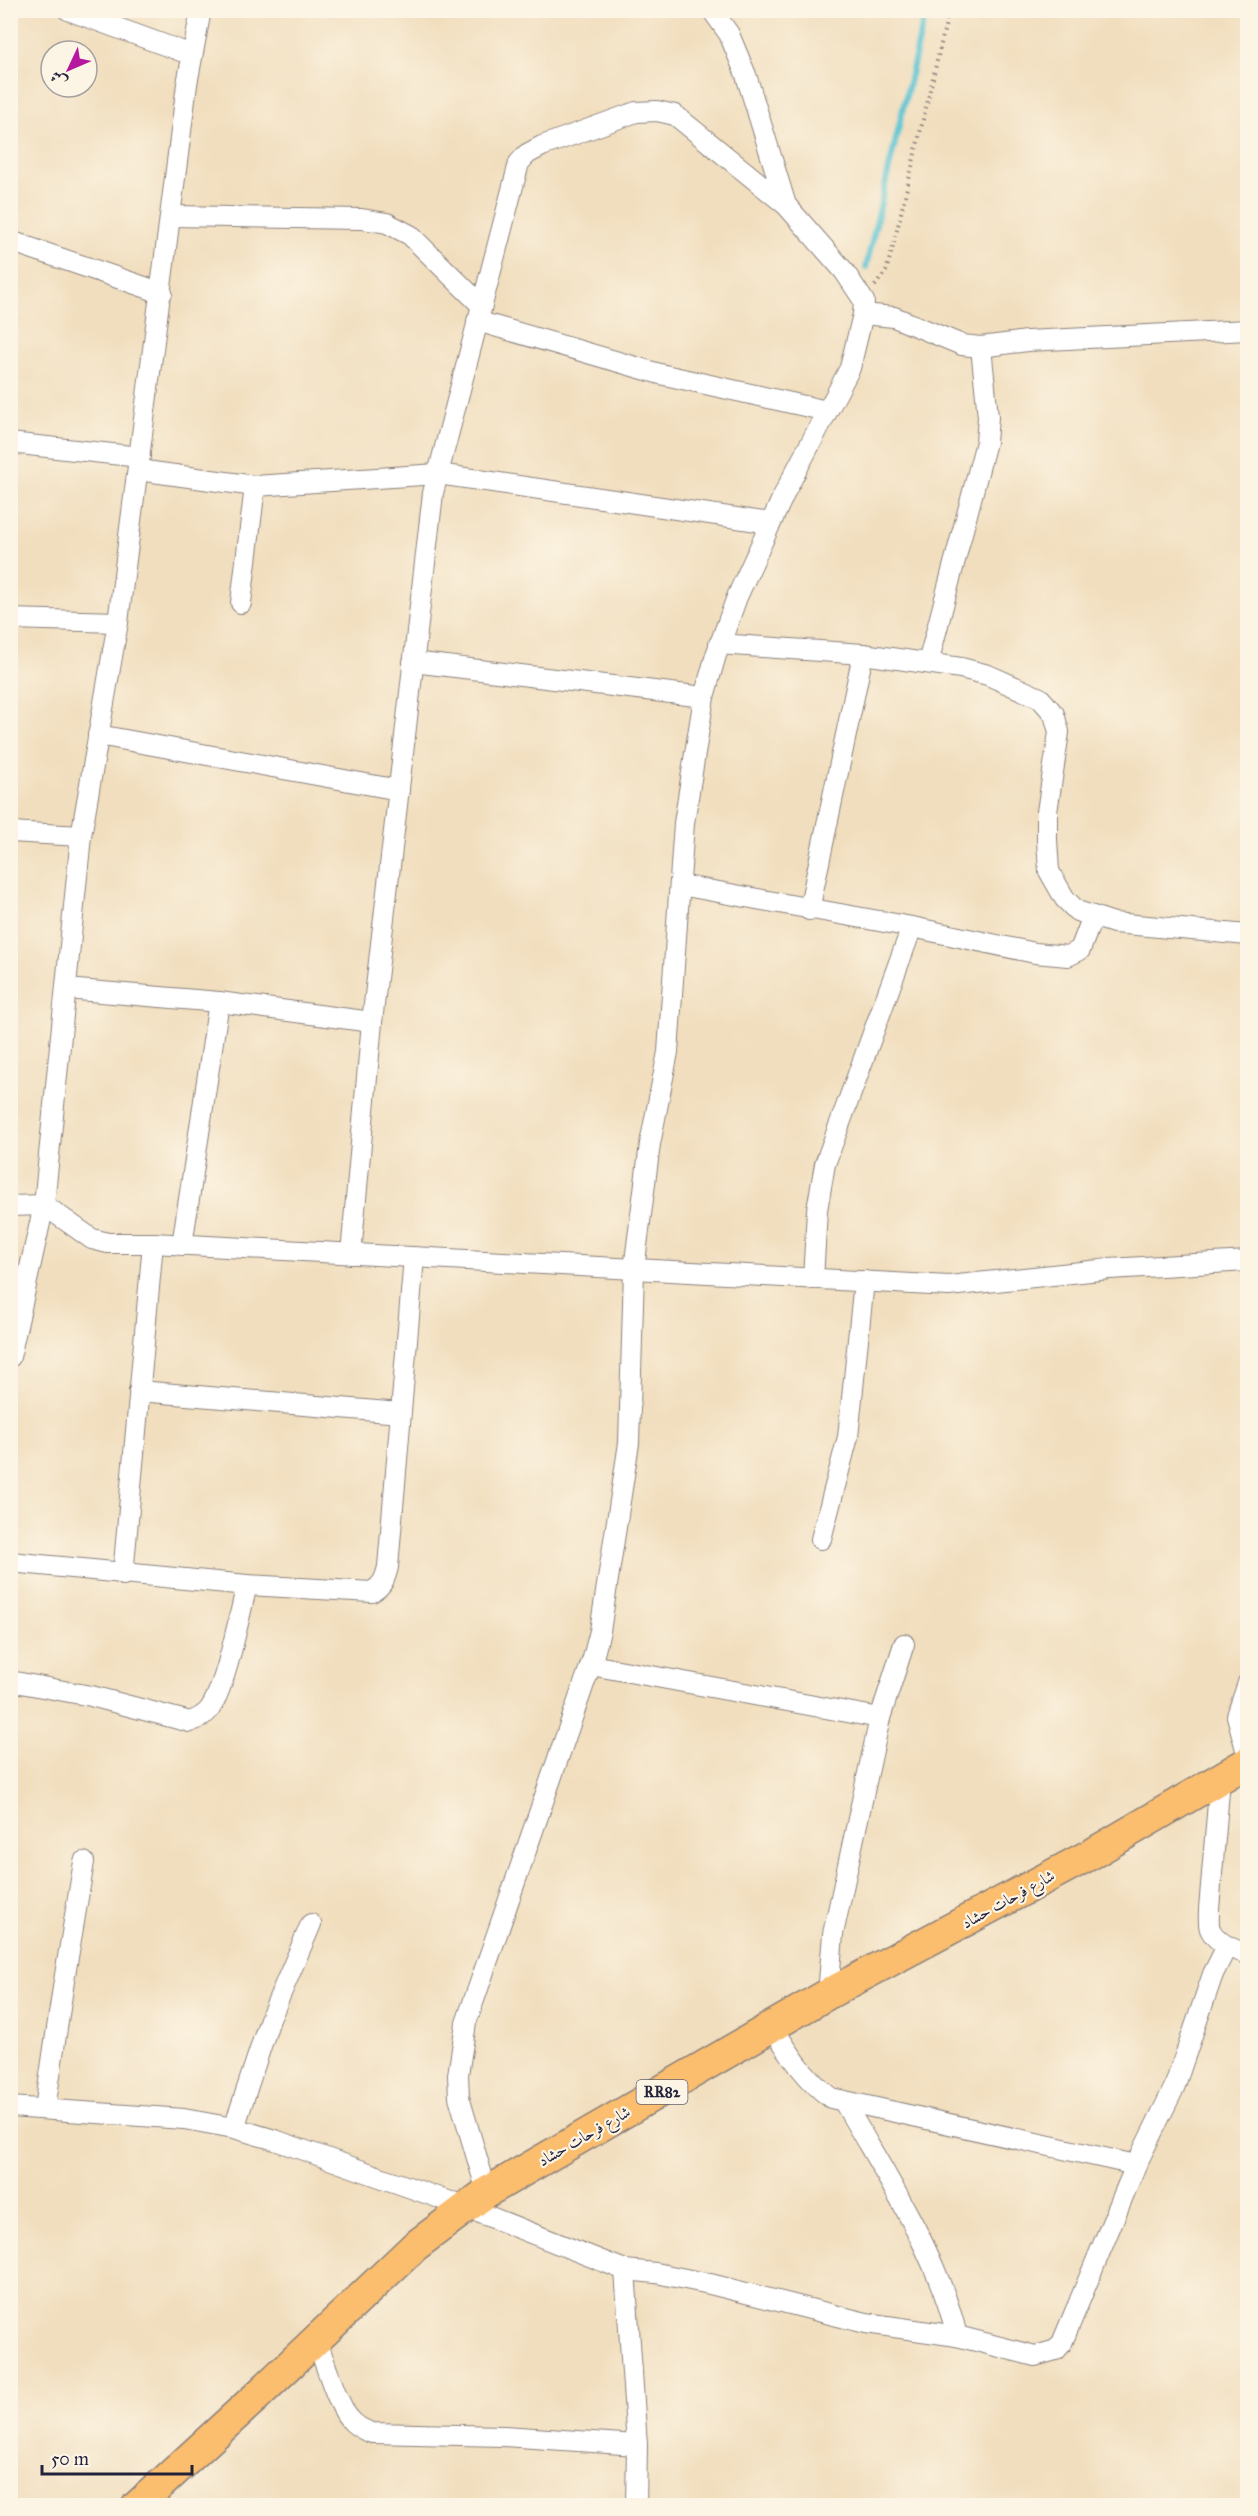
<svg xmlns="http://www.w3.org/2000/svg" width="1258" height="2516" viewBox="0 0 1258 2516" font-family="'IM FELL Great Primer',Amiri,serif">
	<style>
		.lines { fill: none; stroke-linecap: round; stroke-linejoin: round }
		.stream { stroke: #58c3d2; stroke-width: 6 }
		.minor-casing { stroke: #8a807c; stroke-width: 22 }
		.primary-casing { stroke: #8a807c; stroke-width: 33 }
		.path { stroke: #8a807c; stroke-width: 4; stroke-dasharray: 1.5 4.5; stroke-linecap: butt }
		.minor { stroke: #fff; stroke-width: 20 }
		.primary { stroke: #fbbd6e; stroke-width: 30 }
		.labels { text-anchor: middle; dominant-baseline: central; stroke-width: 4.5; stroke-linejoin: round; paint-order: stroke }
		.shield { fill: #fcf5e5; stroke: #63616e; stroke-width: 1.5 }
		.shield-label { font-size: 15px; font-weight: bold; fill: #22223b }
		.street-label { font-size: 16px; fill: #22223b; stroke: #fcf5e5 }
	</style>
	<rect width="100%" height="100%" fill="#fcf5e5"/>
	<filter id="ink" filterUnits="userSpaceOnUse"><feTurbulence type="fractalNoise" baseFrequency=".0167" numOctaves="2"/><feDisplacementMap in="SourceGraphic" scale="12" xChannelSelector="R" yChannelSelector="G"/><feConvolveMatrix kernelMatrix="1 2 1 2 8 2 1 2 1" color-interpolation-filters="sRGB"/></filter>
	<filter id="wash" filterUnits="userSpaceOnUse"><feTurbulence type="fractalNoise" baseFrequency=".008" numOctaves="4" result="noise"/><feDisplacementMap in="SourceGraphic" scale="24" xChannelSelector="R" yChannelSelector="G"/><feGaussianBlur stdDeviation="1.35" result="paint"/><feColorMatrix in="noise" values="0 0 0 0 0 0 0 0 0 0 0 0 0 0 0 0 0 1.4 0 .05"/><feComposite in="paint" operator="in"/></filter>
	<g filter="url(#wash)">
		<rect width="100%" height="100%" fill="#f1debe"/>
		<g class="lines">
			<!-- stream -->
			<path class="stream" d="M866,267l60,-257"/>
		</g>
	</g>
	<g filter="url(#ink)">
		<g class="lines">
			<!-- minor casing -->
			<g class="minor-casing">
				<g id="minor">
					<path d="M68,10l124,45"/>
					<path d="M712,10l17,24 17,41 40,130"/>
					<path d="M171,216l191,3 25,4 23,12 71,70"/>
					<path d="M10,241l152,52"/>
					<path d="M863,314l31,3 68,28 19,2 46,-6 221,-11"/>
					<path d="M477,321l183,53 167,37"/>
					<path d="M10,443l130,14"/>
					<path d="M138,470l117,16 183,-12 333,49"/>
					<path d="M241,603l14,-117"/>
					<path d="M10,619l108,3"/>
					<path d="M719,644l144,10 98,14 27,7 52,23 14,16 5,18 -12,80v28l2,31 16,28 12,12 37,12 134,12"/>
					<path d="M413,662l291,35"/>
					<path d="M928,663l58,-221 2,-25 -7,-70"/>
					<path d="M98,735l301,55"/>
					<path d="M10,832l71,4"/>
					<path d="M680,885l232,42 123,26 33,3 12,-6 13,-34"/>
					<path d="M809,910l54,-256"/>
					<path d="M66,989l153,13 153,20"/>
					<path d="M10,1206l34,-1 48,34 16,4h45l796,43 160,-17 139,-8"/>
					<path d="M182,1245l37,-243"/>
					<path d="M351,1254l21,-232 61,-529 86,-330 8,-9 15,-8 94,-34 21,-1 18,4 111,90 58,66 20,30 -1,13 -13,54 -64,122 -49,107 -21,58 -12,42 -20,126 -16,229 -18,92 -16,125 -5,174 -29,188 -7,27 -127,365 -8,52 1,22 28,95"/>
					<path d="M813,1279l4,-69 8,-46 87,-237"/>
					<path d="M10,1357l34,-152 37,-369 37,-214 69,-538 14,-74"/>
					<path d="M139,1391l261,22"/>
					<path d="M821,1539l27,-102 16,-156"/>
					<path d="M10,1562l237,23 125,7c11,-7 13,-13 16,-25l26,-310"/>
					<path d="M123,1575l30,-332"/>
					<path d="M591,1665l289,53"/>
					<path d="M10,1681l81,15 99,26c8,-3 14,-6 19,-12 17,-23 30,-94 38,-125"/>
					<path d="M1248,1683l-11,33 11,41"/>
					<path d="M1220,1779l-11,130c0,6 -1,15 1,20 6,14 24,21 38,25"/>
					<path d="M828,1994l5,-60 47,-216 24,-74"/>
					<path d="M772,2026c18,28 32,52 59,72l305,67"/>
					<path d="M844,2102c42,75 93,150 113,234"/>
					<path d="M10,2107l174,12 50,9 41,12 190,67 160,63 31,3 54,11 156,39 91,13 78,20 21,-6 6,-7 74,-178 38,-77 39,-114 14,-28"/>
					<path d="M45,2109l19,-128 20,-119"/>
					<path d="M234,2128l36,-109 41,-95"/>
					<path d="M625,2270l12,175 -1,61"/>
					<path d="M316,2339c8,20 21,65 33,79 6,8 14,12 23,15l132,3 133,9"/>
				</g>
			</g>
			<!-- primary casing -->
			<g class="primary-casing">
				<path id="primary" d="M137,2506l120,-110 157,-149 73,-55 341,-198 267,-142 153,-90"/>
			</g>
			<!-- path -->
			<path class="path" d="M875,286l11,-15 7,-24 56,-237"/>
			<!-- minor -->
			<use href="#minor" class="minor"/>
			<!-- primary -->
			<use href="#primary" class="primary"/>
		</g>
	</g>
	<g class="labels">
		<!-- shield labels -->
		<rect class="shield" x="636.5" y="2080" width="51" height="24" rx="4.5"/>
		<g class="shield-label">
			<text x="662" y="2092">RR82</text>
		</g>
		<!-- street labels -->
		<g class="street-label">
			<text transform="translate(1008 1899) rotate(-29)">شارع فرحات حشاد</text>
			<text transform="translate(584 2136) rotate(-30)">شارع فرحات حشاد</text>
		</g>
	</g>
	<!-- margin -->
	<rect width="1258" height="2516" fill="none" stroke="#fcf5e5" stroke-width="36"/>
	<!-- north arrow -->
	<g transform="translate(69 69) rotate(226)"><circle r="28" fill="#fcf5e5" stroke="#a5a1a1" stroke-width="1.5"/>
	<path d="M0-4.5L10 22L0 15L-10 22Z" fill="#b5179e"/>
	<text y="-9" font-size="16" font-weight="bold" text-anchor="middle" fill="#22223b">ش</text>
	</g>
	<!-- scale -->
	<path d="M42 2465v9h150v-9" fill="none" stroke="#22223b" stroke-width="3"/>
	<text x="51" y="2465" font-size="18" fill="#22223b" stroke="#fcf5e5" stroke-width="4.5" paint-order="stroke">50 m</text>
</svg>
